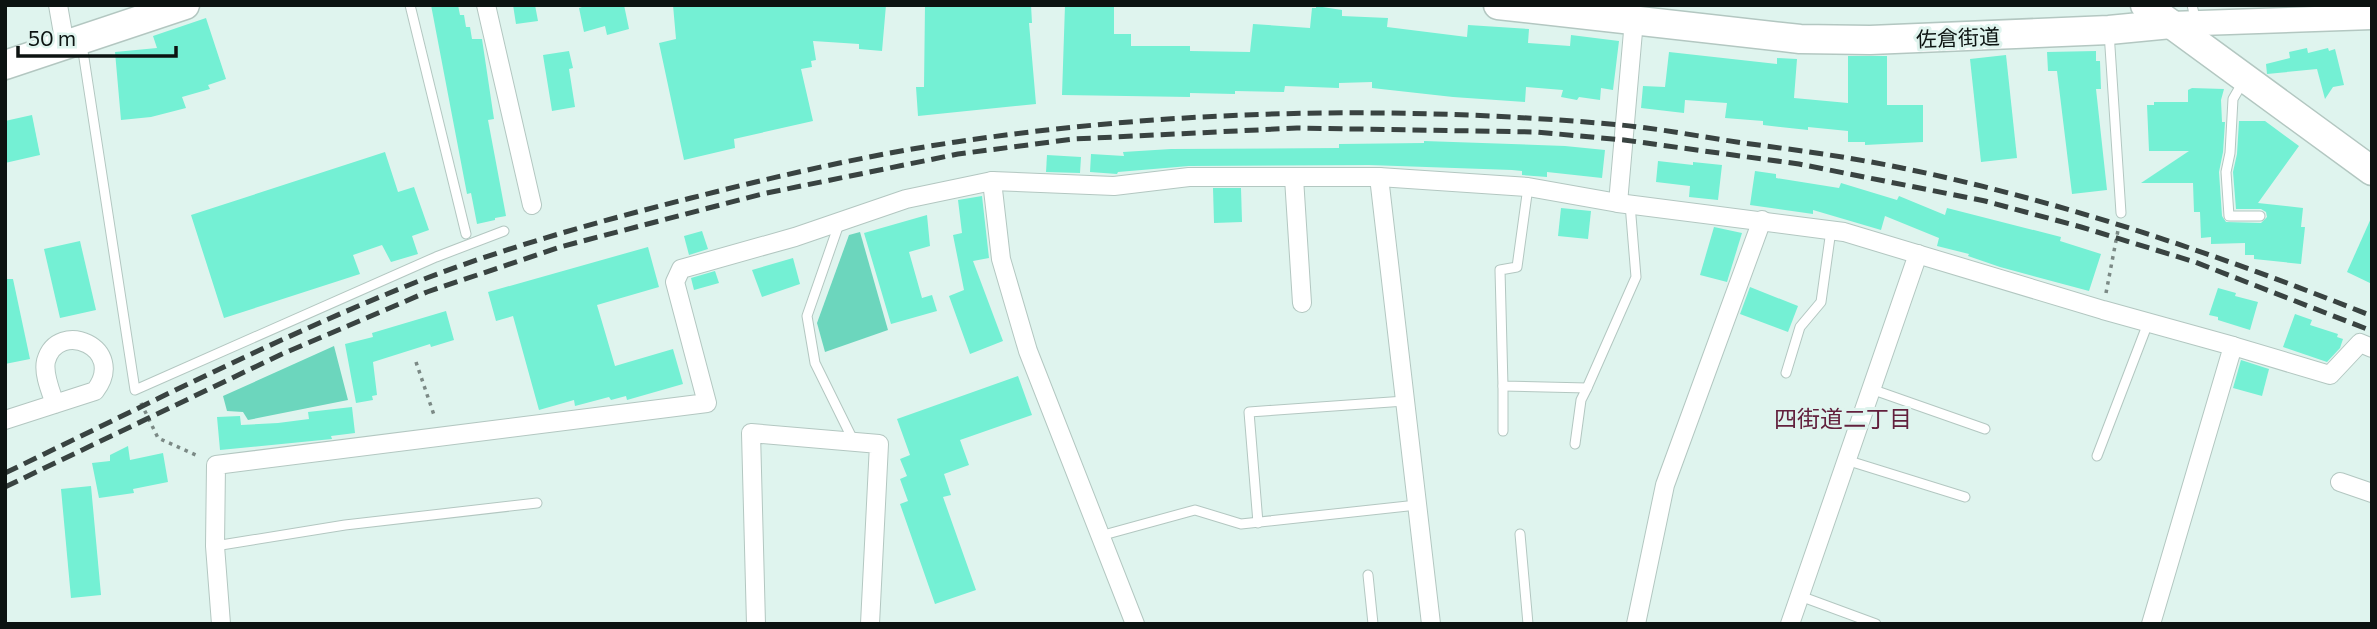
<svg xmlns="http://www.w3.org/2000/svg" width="2377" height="629" viewBox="0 0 2377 629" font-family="Commissioner,'Noto Sans JP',sans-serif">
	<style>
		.green { fill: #6cd6bd }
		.building { fill: #74f0d4 }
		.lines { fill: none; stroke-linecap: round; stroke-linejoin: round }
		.lane-casing { stroke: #b3c7c1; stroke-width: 11 }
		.street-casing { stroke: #b3c7c1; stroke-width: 20 }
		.secondary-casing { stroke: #b3c7c1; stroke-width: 27 }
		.primary-casing { stroke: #b3c7c1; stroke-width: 31 }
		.path { stroke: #7b8985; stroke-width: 3.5; stroke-dasharray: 3.5 5; stroke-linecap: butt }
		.lane { stroke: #fff; stroke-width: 9 }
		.street { stroke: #fff; stroke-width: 18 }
		.secondary { stroke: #fff; stroke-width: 24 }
		.primary { stroke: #fff; stroke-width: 28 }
		.rail { stroke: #394341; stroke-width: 5; stroke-dasharray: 14 7; stroke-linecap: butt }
		.labels { text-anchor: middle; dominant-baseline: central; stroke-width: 6; stroke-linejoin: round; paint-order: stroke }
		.street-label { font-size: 21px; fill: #0c1311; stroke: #dff4ee }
		.neighbourhood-label { font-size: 23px; fill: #62203d; stroke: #dff4ee }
	</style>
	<rect width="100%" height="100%" fill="#dff4ee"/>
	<!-- green -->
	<g class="green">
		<path d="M860,232l28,98 -63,22 -8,-29 32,-88z"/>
		<path d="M334,346l14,54 -100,20 -5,-8 -16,-1 -4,-15z"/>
	</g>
	<!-- building -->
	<g class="building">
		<path d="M431,5h27l2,10h4l2,12h4l2,12h10l12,80 -6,1 18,96 -11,2v2l-18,4 -6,-31 -4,1z"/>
		<path d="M513,5h22l3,16 -22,3z"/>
		<path d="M588,5h36l5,24 -22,6 -2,-9 -21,6 -5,-24z"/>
		<path d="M673,5h213l-4,46 -23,-2v-5l-46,-3 3,19 -5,1 1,6 -11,2 12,52 -79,18 1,9 -51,12 -25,-117 17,-4z"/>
		<path d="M925,5h106l1,18h-3l7,81 -118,12 -2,-29h8z"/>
		<path d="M1065,5h49v29h17v12h59v5l60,1 3,-28 57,4 2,-20h4v-2l26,4v6l46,2 -1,9 80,10 1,-12 61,4 -1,14 42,3 1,-11 48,6 -6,49 -12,-2 -1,12 -21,-3 -2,3 -16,-3 2,-7 -37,-3 -1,15 -72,-5 -81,-9v-6l-33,1v5l-54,-2 -1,6 -49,-1v3l-45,-1v4l-128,-2z"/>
		<path d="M206,18l20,61 -18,6 2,4 -28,8 4,11 -35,9 -30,3 -6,-68 42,-4 -4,-12z"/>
		<path d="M2307,48l1,5 20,-5 1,3 6,-2 9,36 -11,2 -8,12 -8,-30 -50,5 -1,-10 24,-6 -1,-6z"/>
		<path d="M569,51l4,17 -4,1 6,38 -23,4 -9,-56z"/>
		<path d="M2096,51v10h4l1,28h-5l11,101 -35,4 -15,-123h-9l-1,-19z"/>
		<path d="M1669,52l108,12v-6l20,1 -3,39 54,5v-47h39v49h36v37l-58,3v-3h-17v-11l-40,-4v3l-45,-5v-4l-38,-3 2,-15 -42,-3 -1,13 -43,-5 2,-22 22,1z"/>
		<path d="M2006,55l11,103 -36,4 -11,-103z"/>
		<path d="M2192,88l32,1 -3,11 1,22h3l-2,30 -4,20 3,44 4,6 35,1 6,-6 -1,-5 -5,-3h-25l-3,-37 4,-18 2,-33h26l34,25 -41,57 45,5 -2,19h4l-4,37 -47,-5v-4h-9v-12l-34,1v-7l-10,1 -1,-26h-6l-1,-29h-52l48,-32h-40l-2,-46h7v-3h34v-12z"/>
		<path d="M32,115l8,40 -35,8v-42z"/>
		<path d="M1424,141l141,5 40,4 -3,28 -55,-6v5l-25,-2v-4l-10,-1 -143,-5 -180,1 -71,6 -1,2 -27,-2 1,-18 33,2 -1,-4 48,-3 168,-1v-4l85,-1z"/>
		<path d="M385,152l13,40 16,-5 15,43 -17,6 6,18 -27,8 -9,-17 -29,10 7,19 -136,44 -33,-103z"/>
		<path d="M1047,155l34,2 -1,16 -34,-1z"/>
		<path d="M1658,161l35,4v-3l29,3 -4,35 -29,-3 1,-11 -34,-4z"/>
		<path d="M1755,171l21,3v4l63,10 2,-5 56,17 2,-4 46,19 2,-7 114,29 -1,4 41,13 -12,37 -89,-24 -32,-11 1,-2 -32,-8 2,-8 -54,-22 -4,14 -68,-20v4l-63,-9z"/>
		<path d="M1213,188h28l1,34 -28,1z"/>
		<path d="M982,196l7,62 -16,3 30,80 -33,13 -21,-58 15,-6 -11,-55 9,-2 -4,-33z"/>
		<path d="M1561,208l30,3 -3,28 -30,-3z"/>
		<path d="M927,215l3,31 -21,6 13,46 10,-3 5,16 -46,13 -27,-91z"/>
		<path d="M2372,216v68l-25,-12z"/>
		<path d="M1714,227l28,6 -15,49 -27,-7z"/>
		<path d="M702,231l6,18 -19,6 -5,-19z"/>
		<path d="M80,241l16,69 -36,8 -16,-69z"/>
		<path d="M648,247l11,40 -62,18 18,61 58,-17 10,35 -56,16 -1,-4 -15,4 -2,-3 -34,9 -1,-6 -35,10 -26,-94 -17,5 -8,-29z"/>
		<path d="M793,258l7,26 -38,13 -10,-27z"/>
		<path d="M715,271l4,12 -25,7 -3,-12z"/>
		<path d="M5,279h8l17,80 -25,5z"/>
		<path d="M1750,287l48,19 -10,26 -48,-18z"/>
		<path d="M2218,288l18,5 -1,3 23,6 -8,28 -32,-10v-3l-9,-2z"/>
		<path d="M446,311l8,29 -23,7 -1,-3 -57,18 4,33 -5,1 1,4 -17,3 -11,-59 28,-7 -1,-4z"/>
		<path d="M2295,314l17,6 -2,5 28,9 -1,3 6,2 -3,9 -13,14 -44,-15z"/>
		<path d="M2241,360l28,9 -7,27 -29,-8z"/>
		<path d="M1018,376l14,39 -72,25 9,25 -25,9 7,21 -8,2 33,93 -41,14 -35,-100 8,-3 -8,-22 7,-3 -7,-17 10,-4 -13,-36z"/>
		<path d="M352,407l3,26 -24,3 1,3 -112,11 -3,-33 23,-1 1,9 37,-2 31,-4 -1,-7z"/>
		<path d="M128,446l2,14 33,-7 5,29 -35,7 1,4 -35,5 -7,-35 18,-2v-6z"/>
		<path d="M91,486l10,109 -30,3 -10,-109z"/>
	</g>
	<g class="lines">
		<!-- lane casing -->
		<g class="lane-casing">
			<g id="lane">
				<path d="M410,5l56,229"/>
				<path d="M2192,5l4,17"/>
				<path d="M2109,32l12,181"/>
				<path d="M82,45l53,345 301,-133 68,-26"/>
				<path d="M2244,80l-11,19 -3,54 -4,19 3,44h31"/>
				<path d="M1528,187l-11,80 -17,3 3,116 84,2 49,-111 -6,-73"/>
				<path d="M839,224l-32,92 8,47 39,79"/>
				<path d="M1786,373l14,-46 21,-25 10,-72"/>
				<path d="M1871,389l114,40"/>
				<path d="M1503,431v-45"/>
				<path d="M1575,444l6,-44 6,-12"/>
				<path d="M2097,456l51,-133"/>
				<path d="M1846,460l119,37"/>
				<path d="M1258,523l-9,-111 156,-11"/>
				<path d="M1520,534l8,90"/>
				<path d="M1100,536l95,-26 46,14 176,-19"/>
				<path d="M215,546l130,-21 192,-22"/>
				<path d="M1368,575l5,49"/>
				<path d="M1800,596l76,28"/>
			</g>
		</g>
		<!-- street casing -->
		<g class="street-casing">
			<g id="street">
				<path d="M58,5l7,40"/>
				<path d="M486,5l46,200"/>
				<path d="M1379,177l52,447"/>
				<path d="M1294,178l8,125"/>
				<path d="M992,181l9,78 27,92 107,273"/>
				<path d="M1618,203l16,-183"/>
				<path d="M2233,346l97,29 30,-32 12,5"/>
				<path d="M5,420l90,-29c33,-43 -37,-73 -49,-30 -3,13 5,31 9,43"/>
				<path d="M2340,482l32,11"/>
				<path d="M221,624l-6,-78 1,-81 491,-62 -32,-121 6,-13 114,-32 111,-38 86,-18 122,5 75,-9h190l149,10 90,16 226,29 259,78 130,36 -82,278"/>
				<path d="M756,624l-5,-191 128,11 -9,180"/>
				<path d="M1636,624l29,-139 97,-265"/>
				<path d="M1790,624l128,-370"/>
			</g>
		</g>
		<!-- secondary casing -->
		<g class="secondary-casing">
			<path id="secondary" d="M2171,24l201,-7"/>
		</g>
		<!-- primary casing -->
		<g class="primary-casing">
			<g id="primary">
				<path d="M1498,5l302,34 70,1 239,-10 62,-6"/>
				<path d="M2145,5l227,166"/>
				<path d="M5,65l180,-60"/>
			</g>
		</g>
		<!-- path -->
		<g class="path">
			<path d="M2106,293l13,-68"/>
			<path d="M416,362l19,56"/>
			<path d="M141,403l17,35 40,18"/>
		</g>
		<!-- lane -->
		<use href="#lane" class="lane"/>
		<!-- street -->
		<use href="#street" class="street"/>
		<!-- secondary -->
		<use href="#secondary" class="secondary"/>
		<!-- primary -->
		<use href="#primary" class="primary"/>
		<!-- rail -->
		<g class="rail">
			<path d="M5,473c137,-66 273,-136 414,-192 88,-34 181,-60 272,-83 87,-22 176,-43 265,-56 219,-33 445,-37 665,-17 41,4 82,12 122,18 53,7 106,14 159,25 161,33 317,87 470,148"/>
			<path d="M5,487l277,-133 145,-62 133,-45 202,-53 196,-40 116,-15 223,-11 239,4 88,8 175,24 186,37 96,26 114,35 177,69"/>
		</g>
	</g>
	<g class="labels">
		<!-- street labels -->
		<g class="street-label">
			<text transform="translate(1958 37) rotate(-2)">佐倉街道</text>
		</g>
		<!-- neighbourhood labels -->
		<g class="neighbourhood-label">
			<text x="1843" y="418">四街道二丁目</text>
		</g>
	</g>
	<!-- border -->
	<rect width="2377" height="629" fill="none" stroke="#0c1311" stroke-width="14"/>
	<!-- scale -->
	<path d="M18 46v10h158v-10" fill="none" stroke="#0c1311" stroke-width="3.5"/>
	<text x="28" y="46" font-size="21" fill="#0c1311" stroke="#dff4ee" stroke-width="5" paint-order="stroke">50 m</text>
</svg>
